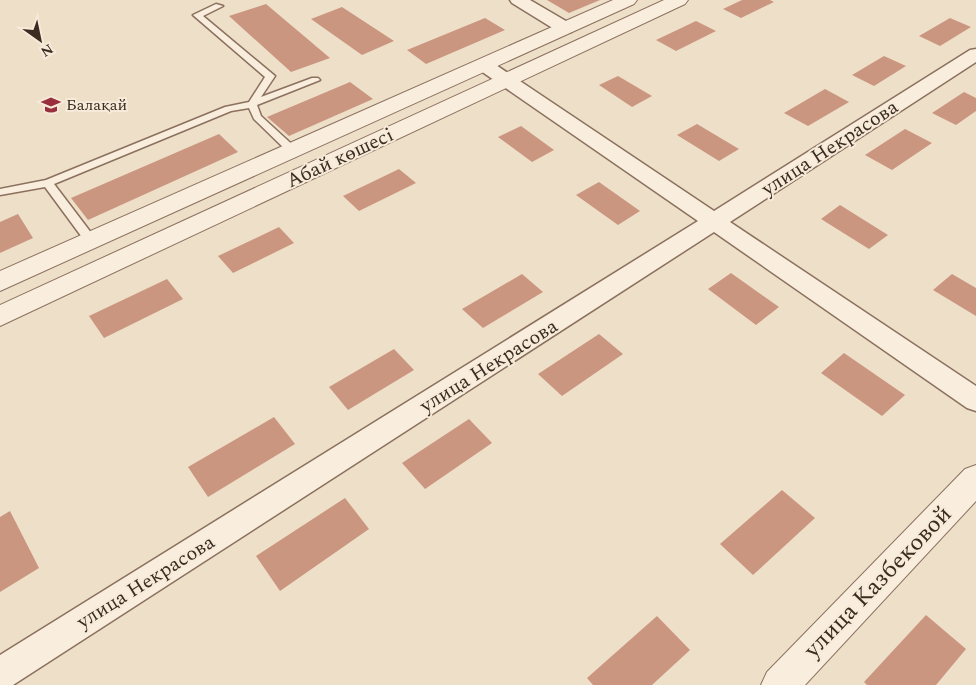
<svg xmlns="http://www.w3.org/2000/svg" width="976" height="685" viewBox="0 0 976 685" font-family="Spectral,serif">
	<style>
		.building { fill: #cb9680 }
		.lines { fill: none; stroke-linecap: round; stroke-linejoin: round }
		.service-casing { stroke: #8b705e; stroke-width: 3 }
		.minor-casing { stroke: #8b705e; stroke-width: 3 }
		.tertiary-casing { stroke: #8b705e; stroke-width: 2 }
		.service { fill: #f9eddd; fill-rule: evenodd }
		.minor { fill: #f9eddd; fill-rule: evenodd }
		.tertiary { fill: #f9eddd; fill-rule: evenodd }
		.labels { text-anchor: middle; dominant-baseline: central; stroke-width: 4; stroke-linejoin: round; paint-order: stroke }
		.far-poi-label { font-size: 16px; fill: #3b2b21; stroke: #f6ead9; text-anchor: start }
		.street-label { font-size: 20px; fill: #3b2b21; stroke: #f6ead9 }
		.near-street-label { font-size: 24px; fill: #3b2b21; stroke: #f6ead9 }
	</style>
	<rect width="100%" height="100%" fill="#eedfc9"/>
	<!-- building -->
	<g class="building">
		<path d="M547,0h53l-31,13z"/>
		<path d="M742,0h28l4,2 -33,16 -18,-9z"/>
		<path d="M266,4l64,54 -39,14 -62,-56z"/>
		<path d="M342,7l52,34 -32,14 -51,-36z"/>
		<path d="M485,18l20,12 -79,34 -19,-14z"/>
		<path d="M950,18l21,9 -31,19 -21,-10z"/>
		<path d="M696,21l20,10 -40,20 -20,-11z"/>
		<path d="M884,56l22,10 -32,20 -22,-11z"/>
		<path d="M618,76l34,20 -20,11 -33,-22z"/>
		<path d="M350,82l23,17 -84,37 -22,-19z"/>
		<path d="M825,89l24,13 -41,24 -24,-13z"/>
		<path d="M964,92l12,6v13l-20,14 -24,-12z"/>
		<path d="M697,124l42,25 -20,12 -42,-26z"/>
		<path d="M521,126l33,24 -22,12 -34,-25z"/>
		<path d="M905,129l27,14 -40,27 -27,-15z"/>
		<path d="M219,134l19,18 -150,68 -17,-22z"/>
		<path d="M399,169l17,14 -57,28 -16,-15z"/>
		<path d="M599,182l41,29 -22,14 -42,-30z"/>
		<path d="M840,205l48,30 -19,14 -48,-30z"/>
		<path d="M18,214l15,24 -33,15v-31z"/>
		<path d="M279,227l15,16 -61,30 -15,-17z"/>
		<path d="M731,273l48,34 -23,18 -48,-36z"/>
		<path d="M522,274l21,18 -60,36 -21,-19z"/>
		<path d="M952,274l24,14v28l-43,-26z"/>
		<path d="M167,279l16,20 -79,39 -15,-22z"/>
		<path d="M599,334l24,20 -61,42 -24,-22z"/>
		<path d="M394,349l20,21 -66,40 -19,-23z"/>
		<path d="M844,353l61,42 -23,21 -61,-43z"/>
		<path d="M274,417l21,27 -87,53 -20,-30z"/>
		<path d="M469,419l23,24 -67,46 -23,-26z"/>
		<path d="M782,490l33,28 -62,57 -33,-31z"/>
		<path d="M345,498l24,31 -89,62 -24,-35z"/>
		<path d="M10,511l29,57 -39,24v-75z"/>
		<path d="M926,615l40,34 -30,36h-69l-3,-3z"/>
		<path d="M657,616l33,34 -38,35h-59l-6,-7z"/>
	</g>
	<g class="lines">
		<!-- service casing -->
		<g class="service-casing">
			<path id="service" d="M216,4l7,2 -20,10 72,60 -14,21 51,-19h6l2,2 -63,25 4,11 36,33v4h-8l-35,-34 -5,-11 -18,3 -177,73 41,54 2,3 -6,4 -4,-1 -42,-57 -45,8v-6l46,-9 179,-73 24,-5 16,-25 -72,-62z"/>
		</g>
		<!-- minor casing -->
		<g class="minor-casing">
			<g id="minor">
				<path d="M510,0h20l41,24 3,4 -3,4h-12l-47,-29z"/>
				<path d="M976,49v13l-246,160 246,164v25l-9,-3 -253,-176 -701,453h-13v-30l698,-434 -220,-152 -3,-4 3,-4 6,-1 6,1 224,150 256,-161z"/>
			</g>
		</g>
		<!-- tertiary casing -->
		<g class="tertiary-casing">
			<g id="tertiary">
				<path d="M613,0h24l-3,4 -634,287v-20z"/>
				<path d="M664,0h24l-3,4 -685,322v-21z"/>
				<path d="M976,465v36l-171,184h-44l6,-13 198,-203z"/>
			</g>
		</g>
		<!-- service -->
		<use href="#service" class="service"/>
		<!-- minor -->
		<use href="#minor" class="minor"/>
		<!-- tertiary -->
		<use href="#tertiary" class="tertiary"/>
	</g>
	<!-- icons -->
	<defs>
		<g id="school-bare" transform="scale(1.5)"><path d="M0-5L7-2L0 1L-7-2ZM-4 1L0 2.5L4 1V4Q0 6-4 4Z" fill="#992f3d" stroke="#f6ead9" stroke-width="2.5" paint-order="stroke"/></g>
	</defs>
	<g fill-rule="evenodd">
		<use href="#school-bare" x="51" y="105"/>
	</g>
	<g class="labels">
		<!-- far-poi labels -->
		<g class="far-poi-label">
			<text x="66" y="105">Балақай</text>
		</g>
		<!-- street labels -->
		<g class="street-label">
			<text transform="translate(830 148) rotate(-33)">улица Некрасова</text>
			<text transform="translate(340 158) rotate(-25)">Абай көшесі</text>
			<text transform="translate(489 366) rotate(-32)">улица Некрасова</text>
			<text transform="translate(146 582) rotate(-32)">улица Некрасова</text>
		</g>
		<!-- near-street labels -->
		<g class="near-street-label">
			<text transform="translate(878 582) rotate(-46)">улица Казбековой</text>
		</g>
	</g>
	<!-- north arrow -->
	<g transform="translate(40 40) rotate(147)" stroke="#f6ead9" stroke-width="4" paint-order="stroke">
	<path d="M0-4L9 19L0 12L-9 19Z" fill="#3b2b21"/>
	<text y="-8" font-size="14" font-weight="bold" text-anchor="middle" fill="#3b2b21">N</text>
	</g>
</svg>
